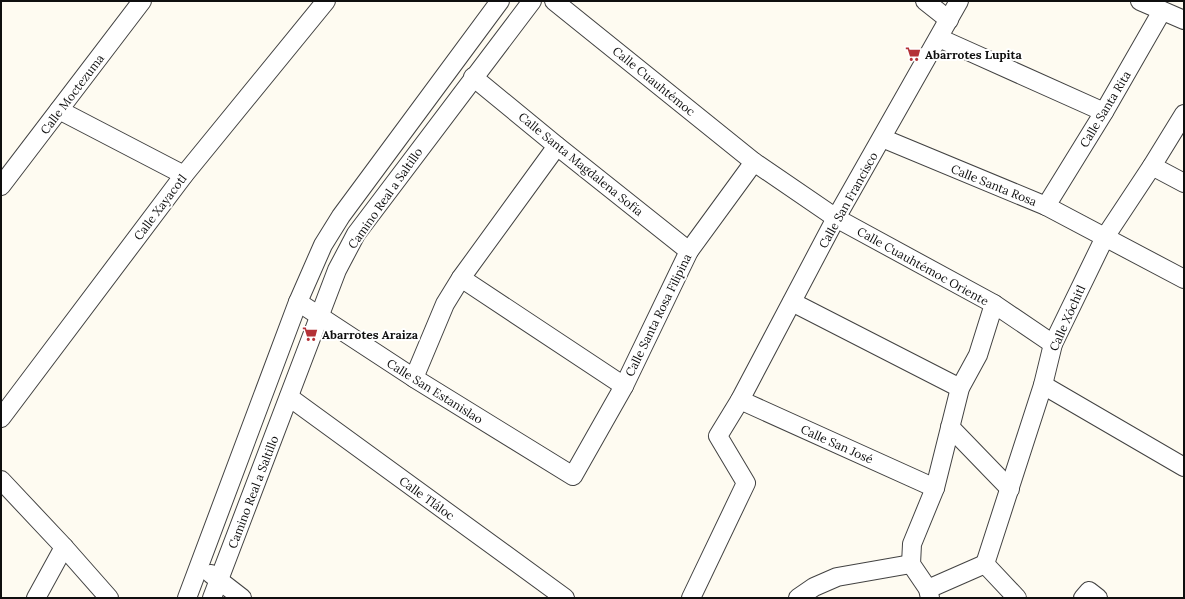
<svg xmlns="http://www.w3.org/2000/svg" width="1185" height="599" viewBox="0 0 1185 599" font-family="Lora,serif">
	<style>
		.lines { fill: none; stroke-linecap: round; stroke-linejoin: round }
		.minor-casing { stroke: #424242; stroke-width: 20 }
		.minor { stroke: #fff; stroke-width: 18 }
		.labels { text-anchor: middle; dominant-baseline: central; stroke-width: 4; stroke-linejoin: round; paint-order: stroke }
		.poi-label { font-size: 12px; font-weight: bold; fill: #0f0f0f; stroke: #fff; text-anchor: start }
		.street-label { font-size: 12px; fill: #0f0f0f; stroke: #fff }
	</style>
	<rect width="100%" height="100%" fill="#fefbf1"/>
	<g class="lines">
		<!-- minor casing -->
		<g class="minor-casing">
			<g id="minor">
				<path d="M554,1l200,161 82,56 158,86 59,40"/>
				<path d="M925,1l24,19"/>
				<path d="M1140,1l44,19"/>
				<path d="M939,38l165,74"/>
				<path d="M473,77l84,69 132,105"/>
				<path d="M59,110l125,65"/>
				<path d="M882,138l164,68 138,73"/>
				<path d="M1152,166l32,17"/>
				<path d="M1,186l141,-185"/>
				<path d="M1046,206l58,-94 58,-101"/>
				<path d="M461,278l163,108"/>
				<path d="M298,302l116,76 159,98 51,-90 65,-135 65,-89"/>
				<path d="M792,302l168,86"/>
				<path d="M414,378l31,-74 16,-26 96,-132"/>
				<path d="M1043,385l141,82"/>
				<path d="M289,397l276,201"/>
				<path d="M740,400l195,88"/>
				<path d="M1,418l183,-243 142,-174"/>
				<path d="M950,427l60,62"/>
				<path d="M1,480l63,67 45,51"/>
				<path d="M985,564l58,-179 10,-41 52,-107 47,-71 32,-52"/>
				<path d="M985,564l32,34"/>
				<path d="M211,574l31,24"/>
				<path d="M928,589l57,-25"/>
				<path d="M36,598l28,-51"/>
				<path d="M187,598l111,-296 25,-57 18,-29 159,-215"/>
				<path d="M212,598l125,-328 19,-36 176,-233"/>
				<path d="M691,598l55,-115 -28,-47 22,-36 96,-182 123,-217"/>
				<path d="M798,598l16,-11 23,-10 74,-13"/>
				<path d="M930,598l-2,-9 -17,-25 1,-20 23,-56 25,-100 18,-33 16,-51"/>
				<path d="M1083,598l6,-7 9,7"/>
			</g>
		</g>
		<!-- minor -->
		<use href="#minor" class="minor"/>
	</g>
	<!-- icons -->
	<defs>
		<g id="supermarket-bare" transform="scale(1.2)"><path d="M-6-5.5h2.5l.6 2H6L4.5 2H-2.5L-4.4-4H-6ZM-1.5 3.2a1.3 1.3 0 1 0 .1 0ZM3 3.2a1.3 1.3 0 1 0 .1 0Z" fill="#b43137" stroke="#fff" stroke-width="2.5" paint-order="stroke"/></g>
	</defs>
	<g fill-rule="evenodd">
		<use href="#supermarket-bare" x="913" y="54"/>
		<use href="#supermarket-bare" x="310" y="334"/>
	</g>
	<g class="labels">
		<!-- poi labels -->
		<g class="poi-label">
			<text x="925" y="54">Abarrotes Lupita</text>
			<text x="322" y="334">Abarrotes Araiza</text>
		</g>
		<!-- street labels -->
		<g class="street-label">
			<text transform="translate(654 81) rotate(39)">Calle Cuauhtémoc</text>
			<text transform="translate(72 94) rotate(-53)">Calle Moctezuma</text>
			<text transform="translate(1105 109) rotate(-59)">Calle Santa Rita</text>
			<text transform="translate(581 164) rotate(39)">Calle Santa Magdalena Sofía</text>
			<text transform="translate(994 185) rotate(22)">Calle Santa Rosa</text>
			<text transform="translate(385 198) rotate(-55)">Camino Real a Saltillo</text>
			<text transform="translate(848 200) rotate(-61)">Calle San Francisco</text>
			<text transform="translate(160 207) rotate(-53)">Calle Xayacotl</text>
			<text transform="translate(923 266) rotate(29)">Calle Cuauhtémoc Oriente</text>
			<text transform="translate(658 315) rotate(-64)">Calle Santa Rosa Filipina</text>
			<text transform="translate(1067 318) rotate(-66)">Calle Xóchitl</text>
			<text transform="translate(435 391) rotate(32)">Calle San Estanislao</text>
			<text transform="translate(837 444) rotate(24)">Calle San José</text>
			<text transform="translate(253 492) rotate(-69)">Camino Real a Saltillo</text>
			<text transform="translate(427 498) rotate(36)">Calle Tláloc</text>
		</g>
	</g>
	<!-- border -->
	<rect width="1185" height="599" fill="none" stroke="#0f0f0f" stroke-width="4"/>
</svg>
